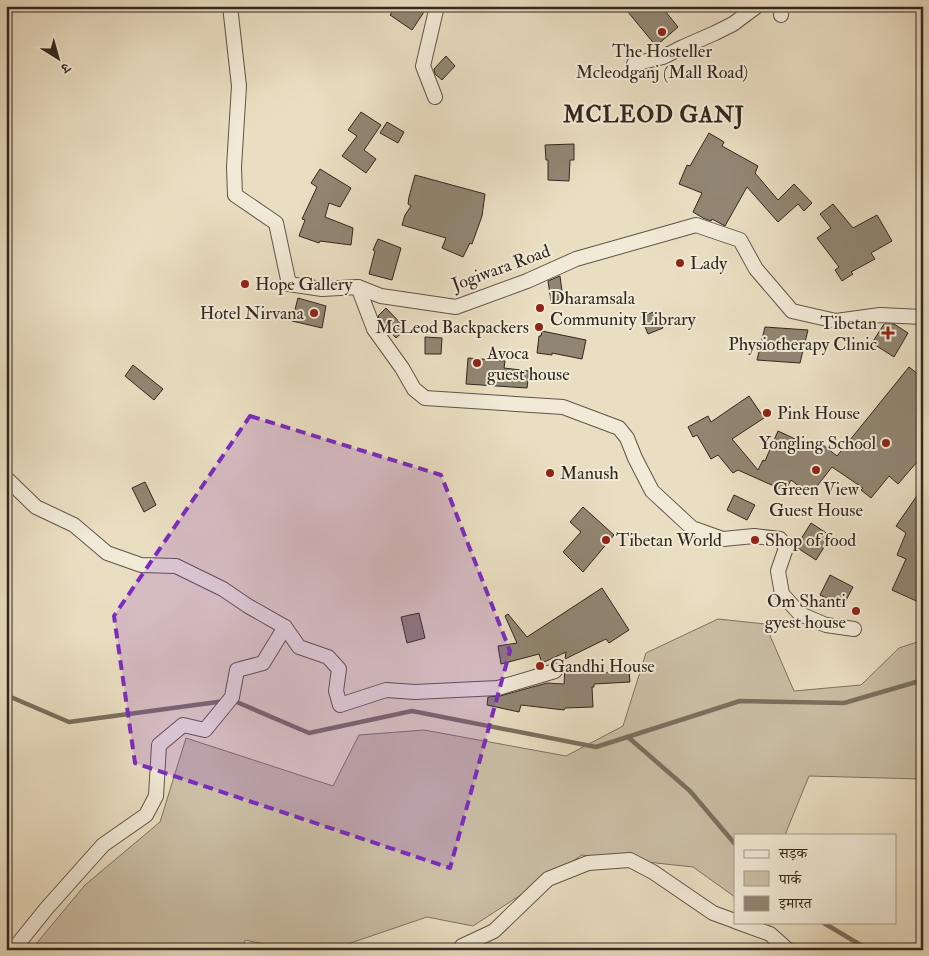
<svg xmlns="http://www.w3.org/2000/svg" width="929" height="956" viewBox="0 0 929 956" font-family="'IM FELL Double Pica','Noto Serif Devanagari',serif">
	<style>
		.green { fill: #cbbfa6; stroke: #7e7362 }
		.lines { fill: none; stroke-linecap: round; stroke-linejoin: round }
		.stream { stroke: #7a705f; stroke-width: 4.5 }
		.building { fill: #918673; stroke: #31271e }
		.minor-casing { stroke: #5f5547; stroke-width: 16 }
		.minor { stroke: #f1ead7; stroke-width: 14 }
		.marked { fill: #7b2cbf; fill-opacity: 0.2; stroke: #7b2cbf; stroke-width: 4; stroke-dasharray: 10 6; stroke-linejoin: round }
		.poi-dot { fill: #8f2418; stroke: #f1ead7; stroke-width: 2 }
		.labels { text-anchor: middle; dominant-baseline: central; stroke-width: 4; stroke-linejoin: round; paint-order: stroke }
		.poi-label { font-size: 18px; fill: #31271e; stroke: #f1ead7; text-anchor: start }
		.street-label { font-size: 18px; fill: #31271e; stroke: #f1ead7 }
		.district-label { font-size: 22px; font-weight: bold; letter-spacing: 1px; fill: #31271e; stroke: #f1ead7 }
	</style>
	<rect width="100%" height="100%" fill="#eadec2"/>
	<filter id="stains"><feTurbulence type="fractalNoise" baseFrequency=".004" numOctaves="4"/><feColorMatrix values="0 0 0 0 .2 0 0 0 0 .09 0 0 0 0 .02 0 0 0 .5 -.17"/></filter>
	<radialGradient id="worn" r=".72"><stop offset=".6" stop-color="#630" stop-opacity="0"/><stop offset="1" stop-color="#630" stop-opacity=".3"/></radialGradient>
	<!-- green -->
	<path class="green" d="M718,619l47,5 29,67 67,-6 38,-37 24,-8v139l-114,-3 -24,59h-50v62l-42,-30 -111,-12 -109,71 -46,-9 -97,33h-38l-47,-10 -2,10h-212l54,-65 75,-63 26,-84 147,48 26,-51 65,-5 142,26 57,-30 23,-73z"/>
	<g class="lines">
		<!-- stream -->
		<g class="stream">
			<path d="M6,695l63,27 156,-21"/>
			<path d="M232,700l77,33 103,-22 184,36 144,-46 104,2 79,-23"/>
			<path d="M628,737l62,54 45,53"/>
			<path d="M822,922l47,28"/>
		</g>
	</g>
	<!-- building -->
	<g class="building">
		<path d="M396,6h32l-16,24 -22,-15z"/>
		<path d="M623,6h38l17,21 -22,19z"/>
		<path d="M446,56l9,10 -13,14 -7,-6 -1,-5z"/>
		<path d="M361,112l20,13 -17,25 12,9 -10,14 -24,-17 15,-20 -9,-6z"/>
		<path d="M387,122l17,10 -6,11 -18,-10z"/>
		<path d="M709,133l15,9 -2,4 36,20 -3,7 23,27 16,-16 18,19 -8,8 -6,-7 -20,18 -31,-35 -22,39 -13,-7 -1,2 -8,-3 -10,-6 9,-19 -23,-9 8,-19 3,1z"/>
		<path d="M574,144v16h-4l-1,21 -21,-1v-20h-2l-1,-15z"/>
		<path d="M320,169l31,19 -11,19 -11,-4 -4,14 28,11 -2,17 -31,-4 -1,2 -20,-7 6,-16 -3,-1 15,-32 -6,-4z"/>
		<path d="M415,175l70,19 -3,22 -10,28 -2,-1 -7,14 -21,-9 4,-10 -44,-13 3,-10 6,-9 -3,-2 1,-7z"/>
		<path d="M833,204l20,24 24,-13 15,26 -21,12 4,6 -24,13 2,2 -11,7 -7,-11 4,-3 -22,-29 14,-10 -11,-14z"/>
		<path d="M378,239l23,9 -9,32 -23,-6 6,-23 -2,-1z"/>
		<path d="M560,276l3,23 -12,2 -3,-20z"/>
		<path d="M298,298l28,8 -4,22 -30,-7z"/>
		<path d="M386,308l20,21 -10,9 -16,-17 -2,-5z"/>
		<path d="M656,311l7,17 -15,6 -7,-17z"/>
		<path d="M884,324h10l14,9 -14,24 -22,-14z"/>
		<path d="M765,327l43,3 -8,33 -43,-3z"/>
		<path d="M542,331l44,9 -4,19 -30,-6v2l-15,-2 2,-17h2z"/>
		<path d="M425,337l17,1 -1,16h-16z"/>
		<path d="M468,358l37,3 -1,7 25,3 -2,17 -61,-4z"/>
		<path d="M133,365l30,24 -9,11 -29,-24z"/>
		<path d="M909,367l14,11v77l-25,29 -9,-8 -18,22 -10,-8 2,-2 -31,-21 -22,28 -19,-15 -6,11 -47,-21 -5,3 -15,-18 -7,4 -14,-24 -4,2 -5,-10 20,-11 3,6 38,-26 15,22 -32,21 26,31 5,-10 2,1 13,-30 41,19 4,-5 14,11z"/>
		<path d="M145,482l11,23 -12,7 -12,-24z"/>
		<path d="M923,487v117l-31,-14 14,-31 -9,-4 9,-22 -10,-7z"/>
		<path d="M734,495l21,10 -8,15 -20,-10z"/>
		<path d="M583,507l31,28 -31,37 -20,-20 18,-20 -11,-10z"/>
		<path d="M811,523l20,13 -15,24 -20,-13z"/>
		<path d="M830,575l23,12 -10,19 -23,-11z"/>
		<path d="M602,588l27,42 -20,13 -3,-4 -41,20 1,-7 -24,11 -3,-9 -38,10 -3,-18 19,-3 -12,-27 3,-2 19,23z"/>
		<path d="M419,613l6,25 -18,5 -6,-26z"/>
		<path d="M565,666l30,1v6l34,-2 1,11 -36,2v3h-2l1,20 -28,1 -1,2 -43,-5 -2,7 -32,-7 1,-8 12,-1 47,-13 17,1z"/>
	</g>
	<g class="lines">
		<!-- minor casing -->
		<g class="minor-casing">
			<g id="minor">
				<path d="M230,6l9,80 -5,81 1,28 41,28 13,61 33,5 36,-2 23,9 75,11 71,-26 49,-22 120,-34 44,15 16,29 36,42 44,10 44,-6 43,2"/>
				<path d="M781,15l1,-9"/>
				<path d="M634,64l29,-7 20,-10 32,-14 18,-9 24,-18"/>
				<path d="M435,97l-12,-31 14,-60"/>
				<path d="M358,287l16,42 28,39 12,21 11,9 138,9 56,21 8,10 8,20 17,33 40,37 31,11 31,-3 26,3 6,9 -8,23 4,23 18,20 26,11 28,4"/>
				<path d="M6,478l30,29 38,18 33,28 34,12 35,1 47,23 25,17 37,21 14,20 29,10 11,12 -3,22 4,14 46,-15 29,2 83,-4 57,-17"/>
				<path d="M737,922l33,12 18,16"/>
				<path d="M462,946l32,-15 54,-52 40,-16 42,-3 23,12 60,41 22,8"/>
				<path d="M13,950l33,-41 57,-64 43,-30 10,-19 3,-51 24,-20 22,5 27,-33 5,-27 26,-7 22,-36"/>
			</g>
		</g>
		<!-- minor -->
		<use href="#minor" class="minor"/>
	</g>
	<!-- marked area -->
	<path class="marked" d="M250,416l191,59 69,176 -60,217 -315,-105 -21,-147z"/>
	<!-- markers -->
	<g class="poi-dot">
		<circle cx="662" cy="32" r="5"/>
		<circle cx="680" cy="263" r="5"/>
		<circle cx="245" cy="284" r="5"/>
		<circle cx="540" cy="308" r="5"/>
		<circle cx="314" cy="313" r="5"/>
		<circle cx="539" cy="327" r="5"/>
		<path d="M885.5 325.5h5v5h5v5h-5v5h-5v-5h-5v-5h5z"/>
		<circle cx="477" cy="363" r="5"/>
		<circle cx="767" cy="413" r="5"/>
		<circle cx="886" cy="443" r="5"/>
		<circle cx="816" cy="470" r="5"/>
		<circle cx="550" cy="473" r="5"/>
		<circle cx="606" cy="540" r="5"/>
		<circle cx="755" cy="540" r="5"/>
		<circle cx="856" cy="611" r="5"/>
		<circle cx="540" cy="666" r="5"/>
	</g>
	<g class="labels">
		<!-- poi labels -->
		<g class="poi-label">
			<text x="662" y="51" text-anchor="middle">The Hosteller<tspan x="662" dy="21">Mcleodganj (Mall Road)</tspan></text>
			<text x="690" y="263">Lady</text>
			<text x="255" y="284">Hope Gallery</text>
			<text x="550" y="298">Dharamsala<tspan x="550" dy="21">Community Library</tspan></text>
			<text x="304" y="313" text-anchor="end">Hotel Nirvana</text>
			<text x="877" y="323" text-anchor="end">Tibetan<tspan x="877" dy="21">Physiotherapy Clinic</tspan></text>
			<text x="529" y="327" text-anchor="end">McLeod Backpackers</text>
			<text x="487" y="353">Avoca<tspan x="487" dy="21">guest house</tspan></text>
			<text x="777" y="413">Pink House</text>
			<text x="876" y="443" text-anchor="end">Yongling School</text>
			<text x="560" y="473">Manush</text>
			<text x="816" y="489" text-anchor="middle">Green View<tspan x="816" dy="21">Guest House</tspan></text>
			<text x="616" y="540">Tibetan World</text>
			<text x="765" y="540">Shop of food</text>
			<text x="846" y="601" text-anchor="end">Om Shanti<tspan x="846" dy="21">gyest house</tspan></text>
			<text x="550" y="666">Gandhi House</text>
		</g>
		<!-- street labels -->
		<g class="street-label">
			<text transform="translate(501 268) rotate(-20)">Jogiwara Road</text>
		</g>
		<!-- district labels -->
		<g class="district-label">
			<text x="654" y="115">MCLEOD GANJ</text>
		</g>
	</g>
	<!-- margin -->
	<rect width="929" height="956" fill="none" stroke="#eadec2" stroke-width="25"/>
	<rect x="8" y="8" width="914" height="941" fill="none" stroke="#31271e" stroke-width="2.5"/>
	<rect x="12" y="12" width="904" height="931" fill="none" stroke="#31271e"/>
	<!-- legend -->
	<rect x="734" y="834" width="162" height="90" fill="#f1ead7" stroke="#a49c8d"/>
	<rect x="744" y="850" width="25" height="8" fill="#f1ead7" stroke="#a49c8d"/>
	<text x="779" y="858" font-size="15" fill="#31271e">सड़क</text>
	<rect x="744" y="871" width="25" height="15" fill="#cbbfa6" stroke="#a49c8d"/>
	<text x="779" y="884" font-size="15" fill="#31271e">पार्क</text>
	<rect x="744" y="896" width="25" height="15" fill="#918673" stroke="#a49c8d"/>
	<text x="779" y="908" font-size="15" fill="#31271e">इमारत</text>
	<!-- north arrow -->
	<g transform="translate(58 58) rotate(143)" stroke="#f1ead7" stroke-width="4" paint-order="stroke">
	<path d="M0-4L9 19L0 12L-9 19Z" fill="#31271e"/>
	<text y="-8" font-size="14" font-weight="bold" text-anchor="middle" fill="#31271e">उ</text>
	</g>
	<rect width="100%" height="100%" filter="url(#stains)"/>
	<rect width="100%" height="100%" fill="url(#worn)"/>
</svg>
